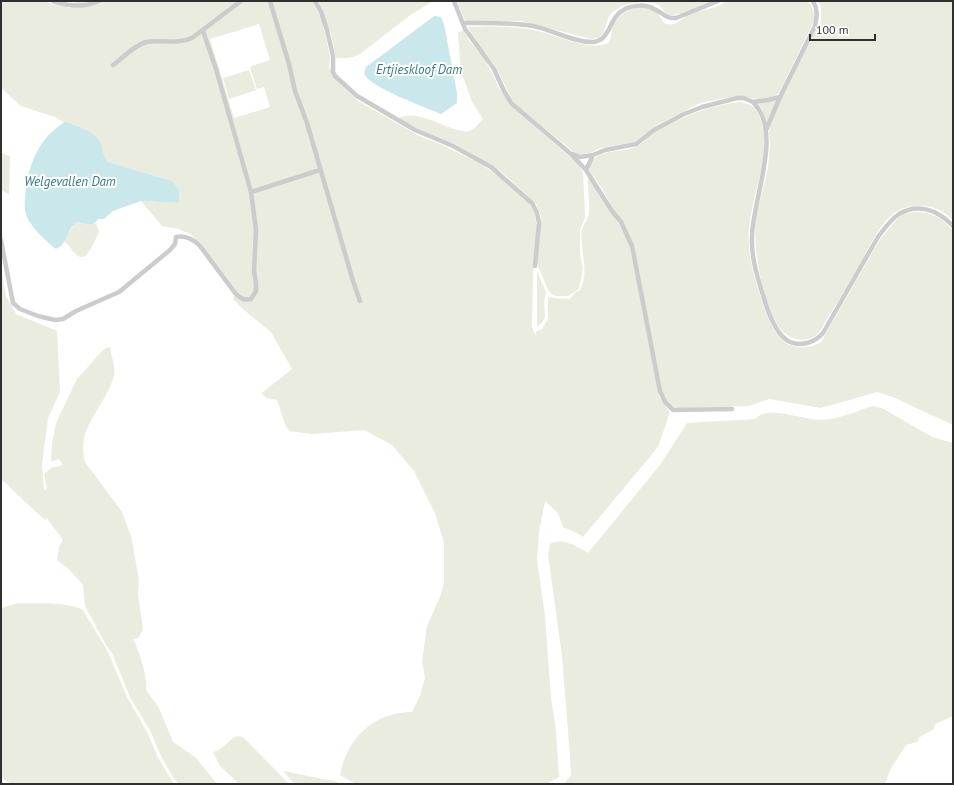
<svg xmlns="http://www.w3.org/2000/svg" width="954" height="785" viewBox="0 0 954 785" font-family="'PT Sans',sans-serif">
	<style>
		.green { fill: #e9ecde; fill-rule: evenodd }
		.water { fill: #cae7eb }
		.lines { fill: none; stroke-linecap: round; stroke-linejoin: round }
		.minor { stroke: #ccc; stroke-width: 4.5 }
		.labels { text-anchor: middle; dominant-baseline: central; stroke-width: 4; stroke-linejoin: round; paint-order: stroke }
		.water-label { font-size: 13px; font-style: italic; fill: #3a7b82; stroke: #fff }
	</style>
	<rect width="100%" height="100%" fill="#fff"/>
	<!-- green -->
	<g class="green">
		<path d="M1,1h42l27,7 8,-7h235l10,23 7,33 -1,10 4,9 7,8 18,17 63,36 19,7 39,19 18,12 30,25 7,12 3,15 -4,48 -1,52 3,8 2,-4 5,-2 6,-10v-22c4,1 20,3 23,1 1,-1 4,-5 4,-6l4,-1c12,-16 0,-43 3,-61 1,-6 7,-11 7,-18 1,-12 -2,-25 -1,-37l37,59 5,13 29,149 4,7 7,9 -12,35 -75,90 -6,-4 -14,-6 -5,-14 -13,-12 -6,30 -2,28 8,57 6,82 5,33 3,46 -12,7h-191l-16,-9c7,-37 34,-63 72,-63l8,-16 5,-18 -3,-16 5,-36 13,-29 4,-14v-40l-9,-30 -21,-42 -22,-26 -28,-15 -52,4 -22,-3 -4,-4 -9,-27 -11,-2 -4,-5 30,-24 -21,-37 -27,-22 -11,-11 3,-7 -44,-57 -13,-6 -17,-3 -21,-25 38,2 -7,-22 -64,-19 -5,-6 -3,-12 -45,-27 -34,-11 -20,-18zM259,24l11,36 -18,6 -2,2 7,21 7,-2 6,20 -36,11 -24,-79z"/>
		<path d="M318,1h115l-24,15 -49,38c-7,4 -16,5 -24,4l-5,-24z"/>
		<path d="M457,1h255c-10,4 -31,14 -41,14 -7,0 -8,-8 -14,-11 -14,-4 -36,-2 -46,10 -5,6 -5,14 -8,20l-5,4 -7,1 -70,-18h-56z"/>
		<path d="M726,1h82c6,8 8,15 4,24l-33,68 -4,3 -17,4 -14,-4h-9l-35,7 -43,22 -23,17 -34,6 -10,5 -10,1 -6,-2 -58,-47c-8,-11 -13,-24 -19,-36 -8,-14 -24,-26 -29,-42 21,-1 50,-1 70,4 22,5 42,17 65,14 3,-1 6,-2 7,-5 2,-3 1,-8 2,-12 5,-16 31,-28 45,-15 3,3 5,7 7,10 3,1 6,2 10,1 5,-2 13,-9 19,-11 12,-4 23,-4 33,-12z"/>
		<path d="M817,1h136v220c-7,-9 -17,-14 -29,-15 -9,-1 -24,1 -31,8 -13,10 -23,31 -30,45 -12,20 -23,40 -36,60 -3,5 -7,14 -12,17 -8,5 -20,5 -28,-1 -23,-16 -35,-89 -31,-116 2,-18 10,-35 12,-53 1,-7 1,-14 2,-21 0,-6 -2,-12 0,-18 11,-37 34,-73 51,-106v-15z"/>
		<path d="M464,31l5,9 14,17 9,16 7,15 13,19 57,49 9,8 5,8 2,46 -5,12v24l3,14 -4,21 -11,7h-12l-3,-1 -5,-5 -11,-26 4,-48 -5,-12 -10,-10 -26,-23 -43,-26 -37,-15 -21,-11v-1c19,-9 42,9 60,12 3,1 7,2 10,1 5,-1 10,-8 14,-12l-11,-17 -11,-31 -3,-37v-2z"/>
		<path d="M249,70l7,20 -27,9 -6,-21z"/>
		<path d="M777,100l-11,24 -4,-15 -5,-6 13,-1z"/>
		<path d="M741,102l14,5c7,13 10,27 9,42 -1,24 -11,47 -14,72 -5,29 4,56 13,83 4,13 11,31 23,39 10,6 25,6 35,-1l60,-104 18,-21 6,-3 9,-2 13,1 15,6 11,12v194l-60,-28 -16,-5 -56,16 -52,-9 -20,7 -70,2c-12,-1 -12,-7 -17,-17l-28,-145 -33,-59 -12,-17c3,-23 31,-16 46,-23 8,-3 14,-12 22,-16 27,-15 53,-26 84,-29z"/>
		<path d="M1,153l9,3 -1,38 -8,-4z"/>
		<path d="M77,222l11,3 8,-2 3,9c-5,9 -13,37 -26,19 -3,-3 -4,-7 -9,-9l10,-18z"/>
		<path d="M1,270l5,26 10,18 41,17 3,61 -12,26 -6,46 2,26 3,-2 -3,-14 7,-6 12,-3 -4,-6 -8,3 1,-18 4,-21 21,-44 27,-30 6,-2c1,9 6,20 4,28 -7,31 -39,51 -29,87l37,50 9,24 8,44 -1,15 5,35 -5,8 -5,1c6,11 15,39 13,51l13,18 14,34 23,16 21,26h-38l-5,-5 -14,-25 -10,-24 -20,-33 -18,-44 -6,-8 -21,-39 -2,-21 -13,-15 -13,-10 2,-13 4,-7 -17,-23v4l-45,-42z"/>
		<path d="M537,271l9,21 -2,9 1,16 -2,4 -6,6z"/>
		<path d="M873,406l9,2 50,29 21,6v275l-2,-1 -16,7 -1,5 -14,8 -3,5 -11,3 -16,25 -5,14h-321l7,-9 -1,-19 -8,-100 -14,-102 2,-10c12,-7 28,3 38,9l72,-88 27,-42 68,-4c10,-13 42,-2 56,0 21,4 42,-7 62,-13z"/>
		<path d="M18,603c18,1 48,-2 65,7l24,40 20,47 21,37 10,24 16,26h-162l-11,-6v-170z"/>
		<path d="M238,736l6,2 45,46h-50l-19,-18 -7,-14c11,-2 16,-14 25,-16z"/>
		<path d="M283,771l51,10 8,3h-47z"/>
	</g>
	<!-- water -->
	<g class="water">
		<path d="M434,16l7,1 3,7 13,69v10l-16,11c-16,-7 -70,-26 -77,-40l2,-7z"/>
		<path d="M65,122c9,3 31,10 35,20 3,8 1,11 8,20l64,19 7,10v12l-38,-2 -28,10 -9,8h-6c-6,9 -12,5 -21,3 -10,6 -9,22 -21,27 -9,-7 -25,-22 -29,-32 -4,-9 -2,-19 -1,-28 3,-27 15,-53 39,-67z"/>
	</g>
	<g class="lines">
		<!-- minor -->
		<g class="minor">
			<path d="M53,1c15,5 31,7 46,0"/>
			<path d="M270,1l19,63 6,27 12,32 46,158 7,20"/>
			<path d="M315,1l6,11 6,18 6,26v16l2,4 22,20 58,34 38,16 38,21 41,36 5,10 2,10 -4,43"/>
			<path d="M454,1l11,28 29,40 10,22 8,13 59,50 15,16 26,41 9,11 11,24 28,145 5,11 8,8 59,-1"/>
			<path d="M813,1c5,9 4,15 2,25l-35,71 -12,3 -15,2c31,31 -1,97 -1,135 -1,23 7,45 14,68 4,12 11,31 24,37 12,5 25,0 33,-9l55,-96c6,-8 12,-17 21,-23 20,-12 40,-3 54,12"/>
			<path d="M463,23c23,0 48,-1 70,3 20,4 39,16 59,16 20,-1 15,-24 33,-33 8,-4 21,-5 29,0 9,4 12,10 22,9l42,-17"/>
			<path d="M113,65c11,-8 20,-19 33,-23 15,-3 32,3 46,-4l49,-37"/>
			<path d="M766,130l14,-33"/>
			<path d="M573,154l7,3 13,-2 -7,15"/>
			<path d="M593,155l12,-5 31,-6 18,-14 30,-16 18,-7 35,-9h7l9,4"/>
			<path d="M251,192l69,-22"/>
			<path d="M1,240l12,63 7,6 18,7 17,4 8,-1 13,-8 43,-19 51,-42 5,-6 1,-7c10,-2 17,2 24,9l35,47c5,5 9,8 16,6l5,-8v-8l-2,-12 2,-41 -5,-38 -35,-123 -13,-38"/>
		</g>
	</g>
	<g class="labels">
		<!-- water labels -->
		<g class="water-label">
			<text x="419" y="69">Ertjieskloof Dam</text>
			<text x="70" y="181">Welgevallen Dam</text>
		</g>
	</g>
	<!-- border -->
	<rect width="954" height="785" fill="none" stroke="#2f2f2f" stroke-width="4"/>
	<!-- scale -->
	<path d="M810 34v6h65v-6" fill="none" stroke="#2f2f2f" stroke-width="2"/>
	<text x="816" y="34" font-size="12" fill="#2f2f2f" stroke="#ffffff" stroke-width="3" paint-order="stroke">100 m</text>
</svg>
